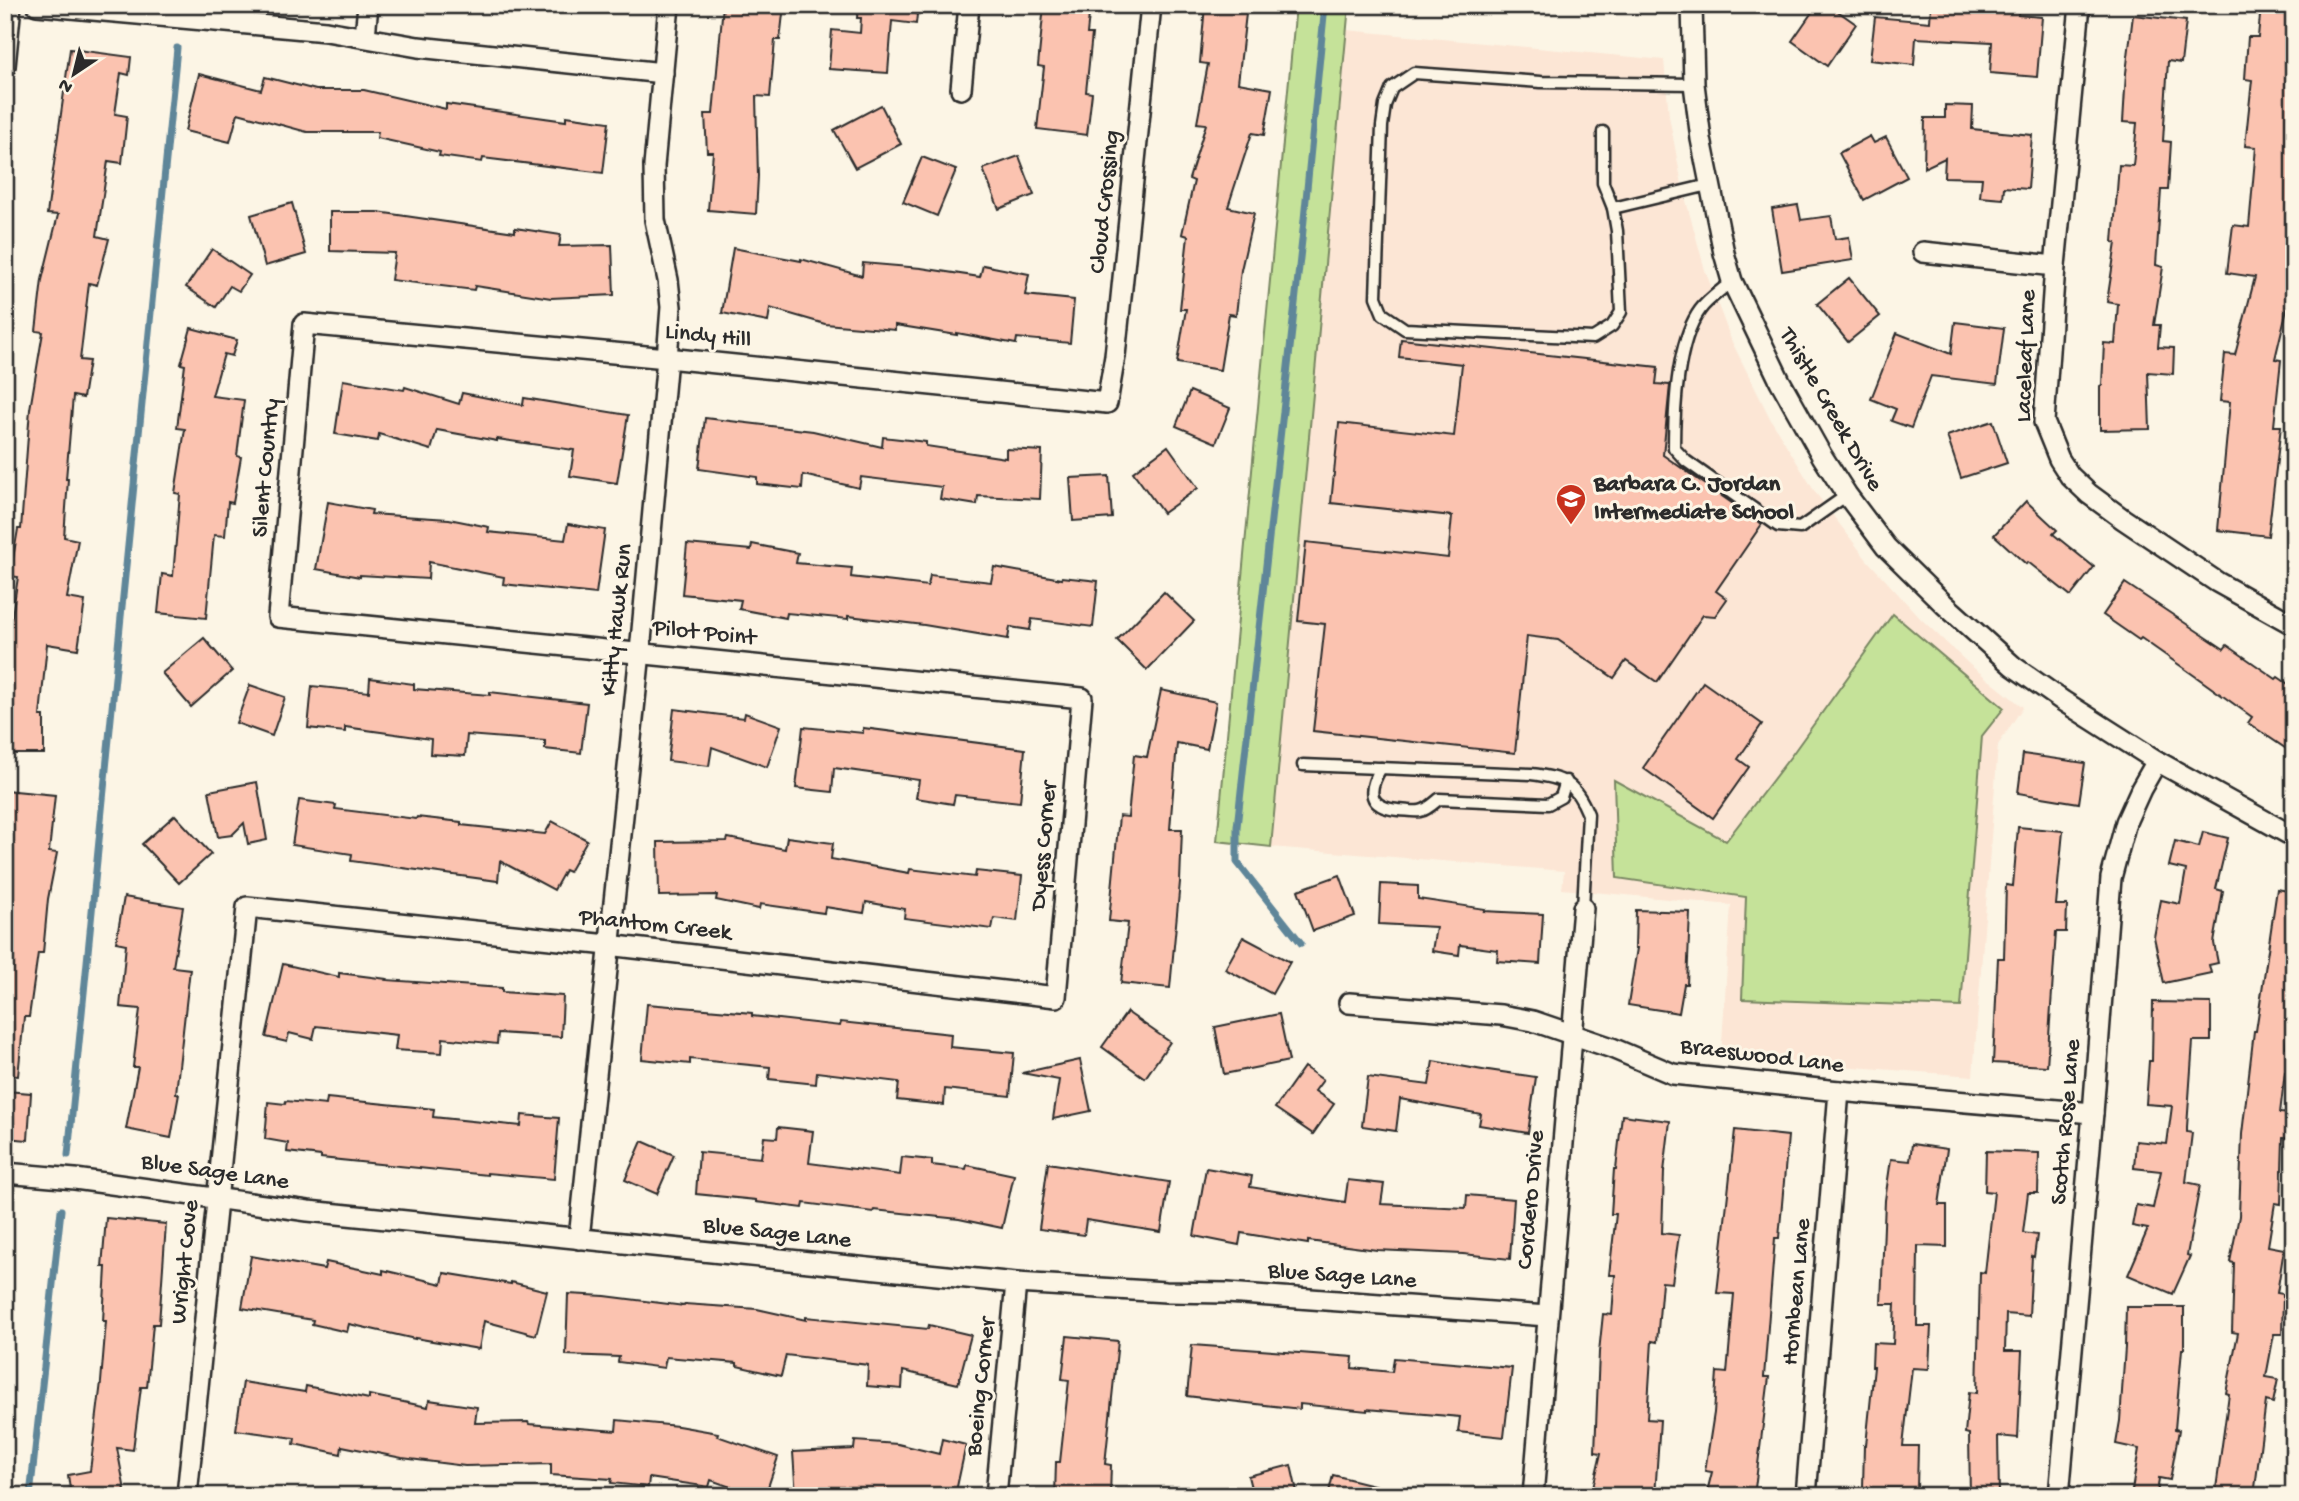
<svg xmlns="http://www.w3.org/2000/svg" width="2299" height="1501" viewBox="0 0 2299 1501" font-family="'Gochi Hand',sans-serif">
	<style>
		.built { fill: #fce6d5 }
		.green { fill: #c5e299; stroke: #788662; stroke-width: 2 }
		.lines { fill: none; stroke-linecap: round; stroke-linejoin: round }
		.stream { stroke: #5f8699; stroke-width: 7 }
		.building { fill: #fbc3b0; stroke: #2b2b2b; stroke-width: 2 }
		.lane-casing { stroke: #2b2b2b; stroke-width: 15 }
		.street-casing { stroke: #2b2b2b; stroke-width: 24 }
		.lane { stroke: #fcf5e5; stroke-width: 10 }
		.street { stroke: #fcf5e5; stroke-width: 19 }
		.labels { text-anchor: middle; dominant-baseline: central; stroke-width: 6; stroke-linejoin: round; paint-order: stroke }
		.street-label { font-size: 24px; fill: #2b2b2b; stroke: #fcf5e5 }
		.poi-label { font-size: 24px; font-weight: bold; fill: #2b2b2b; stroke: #fcf5e5; text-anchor: start }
	</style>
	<rect width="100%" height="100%" fill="#fcf5e5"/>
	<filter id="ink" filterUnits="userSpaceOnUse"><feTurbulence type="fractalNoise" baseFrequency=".0143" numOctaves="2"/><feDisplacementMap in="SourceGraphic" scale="14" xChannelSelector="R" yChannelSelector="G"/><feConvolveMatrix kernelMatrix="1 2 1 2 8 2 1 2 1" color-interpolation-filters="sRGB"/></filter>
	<g filter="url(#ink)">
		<!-- built -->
		<path class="built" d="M1346,30l318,30 5,56 14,74 22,80 27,72 39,78 44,72 52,68 54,59 49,46 53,42 -25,38 -25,331 -252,-19 10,-152 -169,-16 2,-18 -293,-24z"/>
		<!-- green -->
		<g class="green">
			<path d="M1296,5h53l-78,842 -54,-6z"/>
			<path d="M1893,614l111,94 -22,28 -21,271 -219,-8 4,-102 -129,-19 -3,-98 112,61 65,-85z"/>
		</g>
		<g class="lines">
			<!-- stream -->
			<g class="stream">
				<path d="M1301,943l-64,-81v-35l65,-587 23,-235"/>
				<path d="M68,1155l109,-1107"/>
				<path d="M30,1496l31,-286"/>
			</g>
		</g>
		<!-- building -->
		<g class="building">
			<path d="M723,5h61l-4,35h-5l-5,57 -14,-1 2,80 -2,38 -48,-4 5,-58h-6l-2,-38h8z"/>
			<path d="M858,5h60l-2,19 -24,-3 -4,52 -59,-4 3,-39 28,3 1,-15h-4z"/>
			<path d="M1044,5h46l-3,29h5l-6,58 6,1 -5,42 -50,-6 7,-62 -6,-1z"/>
			<path d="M1205,5h42l-9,78 34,6 -8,46 -12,-2 -24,74 26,6 -13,57 -5,45 -7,-1 -9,56 -43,-7 9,-54h-6l8,-73 -6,-2 12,-53 -5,-2 17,-55 -9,-1 11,-59 -8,-1z"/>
			<path d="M1817,5h12l27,19 -29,42 -35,-25z"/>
			<path d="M1931,5l88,1 -1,9 24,2 -5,60 -47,-4 2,-31 -76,-4 -2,27 -44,-5 5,-43 55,5z"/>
			<path d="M2261,5h33v242l-5,53 -14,59 6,1 -7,66h7l-13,110 -50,-6 12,-128 -10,-1 5,-47 10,1 20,-78 -28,-4 6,-48 16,2 7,-80 -11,-1 7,-66 -7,-1 3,-42h10z"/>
			<path d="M2133,15l53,6 -5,42 -13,-2 -5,80 8,1 -3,48h-7l-5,75 7,2 -9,58h6l-2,22 16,1 -1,26 -25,-2 2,57 -50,1v-44l2,-1 2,-42 11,1 3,-40 -11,-2 9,-59 -3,-1 6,-77 14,1 4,-43 -14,-1 3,-49z"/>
			<path d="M70,49l61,8 -2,18 -8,-2 -6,41 12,2 -5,47 -14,-2 -11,75 12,3 -12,46 -8,-2 -9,77 9,1 -6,37 -10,-2 -7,83h2l-4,58 14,3 -11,58 18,3 -7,48 -31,-5 -7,72h4v38h-39v-93l13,-84 -8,-1 8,-47h3l9,-120 13,-77 -7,-1 6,-51 16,-65 -11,-1z"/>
			<path d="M199,74l62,16 4,-13 51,13h48l82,19v-5l120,17v-5l43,6 -6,51 -120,-15 -1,4 -43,-6 1,-4 -63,-14 1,-6h-71l-69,-19 -8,29 -45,-11z"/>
			<path d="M881,105l20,39 -46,24 -21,-38z"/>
			<path d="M1945,105l28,1 -1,23 60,6 -4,54 -24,-2 -1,12 -23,-2 2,-19 -38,-1 1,-19 -21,10 1,-50h20z"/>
			<path d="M1870,136l4,7 12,-6 21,40 -43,23 -25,-47z"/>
			<path d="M1019,156l15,39 -35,14 -16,-40z"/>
			<path d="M922,157l34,13 -19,46 -34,-14z"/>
			<path d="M292,203l14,51 -41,12 -14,-51z"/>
			<path d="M1798,205l3,15 30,-4 4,23 14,-2 4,23 -71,11 -10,-62z"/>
			<path d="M330,212h48l137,20v-4l46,7 -2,11 53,-1 2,50 -63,3 -76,-12 -1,4 -83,-10 4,-27 -65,-2z"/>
			<path d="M733,248l68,13v-2l61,17 1,-13 58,5 59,9 3,-12 46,9 -4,21 49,5 -4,43 -53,-5 -1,6 -59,-11v2l-62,-10v5l-70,-6 -55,-16 -2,14 -46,-9z"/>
			<path d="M212,249l38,26 -11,16 -9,-5 -14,21 -30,-20z"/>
			<path d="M1849,278l31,38 -32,26 -31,-38z"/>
			<path d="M1955,322l49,6 -7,56 -66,-8 -20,52 -20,-7 5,-12 -25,-10 26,-66 54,21z"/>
			<path d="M191,328l46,12 -5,16 -8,-2 -12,42 32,4 -7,56 4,1 -8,46 -5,-1 -3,34 -11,-1 -8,83 -48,-5 4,-39 11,2 7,-82 -5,-1 10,-64 -8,-1 8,-63 -4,-1z"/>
			<path d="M1401,339l257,28 -2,17 14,1 -7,70 99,69 -46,67 11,8 -12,17 -12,-1 -46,67 -31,-21 -12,17 -56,-38 -31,-4 -12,117 -202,-22 12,-107 -27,-3 8,-79 142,16 4,-42 -121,-13 8,-80 115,13 8,-72 -63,-7z"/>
			<path d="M343,380l61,10 1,-3 54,17 3,-11 61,12 1,-7 104,17 -11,68 -47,-7 4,-26 -77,-11v2l-60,-11 -6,20 -52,-16 -1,7 -43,-7z"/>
			<path d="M1190,391l40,17 -14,35 -40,-17z"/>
			<path d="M705,418l108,13 69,16 1,-10 43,5v4l80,12v-9l36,2 -2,48 -62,-3 -1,9 -37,-6 2,-12 -81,-10 -2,11 -56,-13 -1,14 -45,-5v-7l-58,-8z"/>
			<path d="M1993,421l14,42 -46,15 -14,-42z"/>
			<path d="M1168,446l30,42 -35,25 -30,-41z"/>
			<path d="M1109,476l3,42 -39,3 -3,-43z"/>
			<path d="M2026,501l31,29 -4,4 41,33 -23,29 -43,-34 -2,2 -32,-29z"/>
			<path d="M328,502l44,8 -1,4 78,5 40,8 -1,5 77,8 3,-16 37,6 -9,64 -93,-10 1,-7 -75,-15 -1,17 -68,-4v2l-44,-8z"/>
			<path d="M687,544l64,6 1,-6 46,9 -2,10 56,5 -1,9 77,9 2,-11 61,7 3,-15 68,12v-2l36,4 -5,46 -61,-8 -2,11 -20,-3 -2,12 -84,-14 -76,-9v3l-61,-6 -1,5 -47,-9 2,-9 -59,-6z"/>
			<path d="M2125,583l99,66 3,-4 49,34 2,-2 16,11v66l-46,-31 4,-6 -50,-36 -61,-43 -2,2 -36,-25z"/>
			<path d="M1164,592l30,29 -47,49 -30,-30z"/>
			<path d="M204,638l28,33 -41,36 -29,-34z"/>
			<path d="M370,678l44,6v5l76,6v-3l97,11 -6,50 -36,-4v-8l-78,-6 -2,21 -35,-2 1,-15 -86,-12v5l-37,-4 4,-42 57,6z"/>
			<path d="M1703,682l59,42 -24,35 11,8 -36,51 -70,-50z"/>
			<path d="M250,685l35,12 -13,39 -36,-13z"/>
			<path d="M1161,690l55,12 -9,47 -30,-6 -7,86h12l-2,53 -10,106 -49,-5 7,-60 -19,-2 10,-105 9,1 6,-62 13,2z"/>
			<path d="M674,709l70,9 1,-5 36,13 -14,41 -55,-20 -3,19 -41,-5z"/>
			<path d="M803,727l60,6v-5l162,21 -5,53 -65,-7 -2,9 -37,-6 3,-18 -85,-12 -2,24 -36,-4z"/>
			<path d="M2023,754l62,9 -6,40 -61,-10z"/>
			<path d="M257,782l10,58 -19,4 -4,-21 -12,12 -14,2 -9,-46z"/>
			<path d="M5,790l50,5 -6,57 8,1 -9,46 -5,54h-5l-9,64h-5l-6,59 -13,-1z"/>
			<path d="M299,800l37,5 -1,4 81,10 1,-2 44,5v3l84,9 7,-13 35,19 -18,32 -4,-2 -11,20 -54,-29 -2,20 -147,-20 1,-7 -60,-9z"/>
			<path d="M175,815l36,39 -32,29 -37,-39z"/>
			<path d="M2018,827l45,4 -7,74h11l-1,27h-10l-9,134 -54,-3 5,-105h6l2,-73 7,1z"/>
			<path d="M2203,832l25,6 -12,51 7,2 -9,52 4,20 -9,2 2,8 -47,10 -10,-46 7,-37 19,4 6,-34 -17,-4 6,-25 24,6z"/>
			<path d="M787,837l46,6 -2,16 78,14 1,-4 65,8 1,-6 46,5 -5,45 -23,-3 -2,11 -88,-11 1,-9 -39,-7 -2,11 -39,-6 -1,6 -64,-9 -1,5 -43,-9 1,-5 -58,1 -1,-54 69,-1 1,-3 57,11z"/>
			<path d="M1340,875l15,41 -42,15 -15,-41z"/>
			<path d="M1381,884l37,2v13l67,10 -1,2 59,3 -3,50 -43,-3 1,-11 -38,-5 -1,10 -27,-4 4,-24 -57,-3z"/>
			<path d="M2277,889l17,3v115l-4,-1 -4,41h8v26l-9,-1 -5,41 14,1v25l-11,-1 -2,66 -6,-1 -7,43 16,3 -7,44 6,1 -1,40h-8l-8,43 12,2 -5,24 -7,-2 -12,95h-39l14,-102 -3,-1 12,-60 -6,-1 2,-69 -4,-1 9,-46 3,-82 12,-103h2z"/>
			<path d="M124,897l59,10 -10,60 17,2 -14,124 3,1 -8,44 -45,-9 12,-62h-5l7,-58 -20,-2 6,-63 -10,-2z"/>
			<path d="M1636,910l54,2 -3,72h-3l-5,29 -51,-8 9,-57h-2z"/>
			<path d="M1243,937l47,25 -18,32 -47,-25z"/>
			<path d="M283,964l56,13v-4l48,6 -1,1 116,8v4l61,4 -2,41 -63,-4 -1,11 -54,-6 -1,15 -47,-3 2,-15 -81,-9 -3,13 -24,-6 -2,9 -21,-5z"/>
			<path d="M2153,1002l58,1v38h-18l-6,86v5l5,1 -6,49 14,3 -13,70 3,1 -17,38 -45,-19 20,-46 -16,-3 4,-21 17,3 8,-37 -27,-3 2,-27 31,3 5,-38 -26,-2 3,-43h3z"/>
			<path d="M647,1004l105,9v3l88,10 1,-4 110,12 -1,13 64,6 -4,43 -65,-7 -1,16 -47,-5 2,-18 -82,-10 -1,12 -47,-5 1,-12 -80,-8v5l-48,-5z"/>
			<path d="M1127,1012l43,30 -25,36 -43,-31z"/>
			<path d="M1279,1014l10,47 -65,13 -9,-47z"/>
			<path d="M1080,1060l11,51 -38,8 6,-39 -37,-7z"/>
			<path d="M1433,1061l55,10v-1l48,7 -8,56 -49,-8 2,-11 -81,-15 -4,32 -34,-5 6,-49 61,8z"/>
			<path d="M1304,1067l19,13 -8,11 19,13 -21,30 -38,-26z"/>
			<path d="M5,1091l26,2 -3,47 -23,-2z"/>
			<path d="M327,1098l107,11 -1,8 88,9 1,-11 37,3 -5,61 -67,-6v2l-166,-17v-2l-34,-4 1,-9 -23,-4 3,-37 17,2 1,-3 40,4z"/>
			<path d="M1622,1115l48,6 -6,51 -2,61 17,2 -7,48 -10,-1 -5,60 -5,-1 -5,78 13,1 -5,76h-64l10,-43 -6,-1 4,-100 4,-38 9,1 3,-40h-6l7,-61h-5l3,-45h2z"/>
			<path d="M778,1127l35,4 -4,32 91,12 2,-18 30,3v5l34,4 1,-4 47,10 -12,53 -43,-9 -85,-9 -1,2 -69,-9 -1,5 -47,-6v-2l-60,-6 3,-42 62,6 3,-21 13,1z"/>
			<path d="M1735,1130l53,6 -9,102h-4l-11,139h5l-15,119h-48l6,-24 -7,-1 9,-58 3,-41 10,1 7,-79 -17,-1z"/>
			<path d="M642,1141l32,14 -17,39 -32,-14z"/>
			<path d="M1912,1144l35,5 -8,56h8v42l-29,-1 -1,80h14l-2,43 -17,-1 -9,78h15l-1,43 -54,-1 1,-43h2l8,-78h-2l1,-24 20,1 2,-40h-14l4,-104 6,-41 19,2z"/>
			<path d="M1986,1151l53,2 -1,40h-10l-5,40 14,2 -3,22 -2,-1 -3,60 -23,-2 -1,37h17l-4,87 -20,-2 1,60h-29l-1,-62 -4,-1 4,-41 8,1 3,-121 5,1 9,-81 -9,-1z"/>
			<path d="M1048,1163l121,19 -8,50 -75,-12 -2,15 -45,-6z"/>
			<path d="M1206,1168l46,8 -2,11 95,15 3,-22 36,4 -3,20 85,4 1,-13 47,4 -4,60 -47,-5 -86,-4 -69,-9v3l-67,-11 -2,12 -45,-9z"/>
			<path d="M106,1218l60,6 -7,100h-6l-6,63h-6l-8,63 -16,-2 9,48h-55l-3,-21 22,-4 11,-89 5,-61h-3l3,-54h-4z"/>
			<path d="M251,1256l73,13 2,-7 57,12v-4l59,14 2,-11 67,11v-2l36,9 -11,44 -52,-14 -5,28 -64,-11v1l-66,-15 -2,8 -35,-8 1,-4 -71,-12z"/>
			<path d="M568,1294l37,2 79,10 1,-2 72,5 49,11v-3l122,12 1,-4 42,10 -13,49 -55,-13 -1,18 -35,-3 1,-21 -82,-10 -5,21 -44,-10v-3l-71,-6 -2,11 -46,-6 1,-5 -53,-2z"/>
			<path d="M2126,1307h58v42h-2l-7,80 4,1 -9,50 -11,-2 -2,18h-26l8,-47 -23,-5 4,-23 5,-74z"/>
			<path d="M1067,1336l51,5 -13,123 6,1 -1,31h-55l1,-34h4l9,-82 -7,-1z"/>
			<path d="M1192,1345l161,12 -1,11 40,4 2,-14 118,10 -8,69 -46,-5 2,-15 -93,-8v2l-67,-7v5l-113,-13z"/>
			<path d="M243,1382l62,10 1,-6 63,13v-4l59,12 1,-7 48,7 -2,16 53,-1 1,2 87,7 1,-11 61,6 40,7 -1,3 61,21 -13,39h-9l-45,-16 -2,7 -60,-9 -1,9 -37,-4 1,-4 -61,-4v-11l-86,2 -63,-8 -60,-12 -1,8 -47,-10 1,-6 -59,-8z"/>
			<path d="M942,1439l24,6 -11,51h-159l-3,-44 61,-3 1,-8 43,3 41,10z"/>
			<path d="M1291,1465l7,31h-45l-5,-20z"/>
			<path d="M1333,1475l57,14 -1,7h-61z"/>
		</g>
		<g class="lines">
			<!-- lane casing -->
			<g class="lane-casing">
				<g id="lane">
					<path d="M1694,84l-153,-2 -127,-9 -22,15 -7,17 -3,21 -6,171 7,17 22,15 188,9 19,-12 9,-14 -4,-81 -4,-23 96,-23"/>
					<path d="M1603,132v51l10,25"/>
					<path d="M1732,281c-10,9 -24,18 -32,29 -23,31 -26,100 -26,138l12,13 92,65 22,2 47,-33"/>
					<path d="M1303,765l228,9c33,4 44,8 57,40l-5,94"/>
					<path d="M1381,768c-14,23 -13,39 17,42 7,0 16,2 22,1 7,-1 13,-7 19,-12l109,5 13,-7 5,-16"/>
				</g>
			</g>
			<!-- street casing -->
			<g class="street-casing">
				<g id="street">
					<path d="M37,5l289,26 92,16 245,26"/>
					<path d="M1692,5l2,79 7,55 23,114 8,28 48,100 42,75 25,39 39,52 58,57 69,62 50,35 94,60 137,76"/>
					<path d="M2080,5l-25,261 -11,156 15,37 11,17 19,18 34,25 94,63 77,43"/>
					<path d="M365,36l3,-31"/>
					<path d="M5,66l6,-61"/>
					<path d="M961,89l8,-84"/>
					<path d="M1923,252l132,14"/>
					<path d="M1349,1003l152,12 32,6 79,27 61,26 166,17 254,22"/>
					<path d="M5,1173l70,6 233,32 708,72 150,9 61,1 320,23"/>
					<path d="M579,1239l61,-587 27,-294 4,-51 -3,-27 -13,-60 -1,-54 15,-161"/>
					<path d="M190,1496l-3,-1 60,-588 361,38 448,52 26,-299 -804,-81 26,-293 363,34 440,45 8,-47 36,-351"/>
					<path d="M996,1496l20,-213"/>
					<path d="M1533,1496l50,-588"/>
					<path d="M1806,1496l33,-405"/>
					<path d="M2059,1496l34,-383 18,-235 15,-56 15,-33 16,-28"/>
				</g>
			</g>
			<!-- lane -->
			<use href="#lane" class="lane"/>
			<!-- street -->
			<use href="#street" class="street"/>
		</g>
	</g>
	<!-- icons -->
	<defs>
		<g id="school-pin" transform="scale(1.575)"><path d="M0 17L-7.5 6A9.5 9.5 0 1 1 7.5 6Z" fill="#c8321e" stroke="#fcf5e5"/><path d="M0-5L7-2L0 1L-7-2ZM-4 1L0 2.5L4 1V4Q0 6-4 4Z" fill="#fff"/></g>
	</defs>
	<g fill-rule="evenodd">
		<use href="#school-pin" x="1571" y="499"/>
	</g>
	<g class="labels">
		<!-- street labels -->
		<g class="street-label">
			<text transform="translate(1106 202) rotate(-84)">Cloud Crossing</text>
			<text transform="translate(708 337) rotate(6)">Lindy Hill</text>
			<text transform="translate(2027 356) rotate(-88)">Laceleaf Lane</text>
			<text transform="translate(1830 410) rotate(60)">Thistle Creek Drive</text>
			<text transform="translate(267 468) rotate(-85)">Silent Country</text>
			<text transform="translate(618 620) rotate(-84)">Kitty Hawk Run</text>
			<text transform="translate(704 634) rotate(6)">Pilot Point</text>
			<text transform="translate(1045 846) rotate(-85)">Dyess Corner</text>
			<text transform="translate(655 926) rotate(6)">Phantom Creek</text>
			<text transform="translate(1762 1057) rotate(7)">Braeswood Lane</text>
			<text transform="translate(2067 1122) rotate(-85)">Scotch Rose Lane</text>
			<text transform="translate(215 1173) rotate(8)">Blue Sage Lane</text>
			<text transform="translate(1532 1200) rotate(-85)">Cordero Drive</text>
			<text transform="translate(777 1234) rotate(6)">Blue Sage Lane</text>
			<text transform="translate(186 1262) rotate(-84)">Wright Cove</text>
			<text transform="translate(1342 1277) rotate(4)">Blue Sage Lane</text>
			<text transform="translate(1798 1292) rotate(-85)">Hornbean Lane</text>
			<text transform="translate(982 1387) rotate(-84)">Boeing Corner</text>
		</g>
		<!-- poi labels -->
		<g class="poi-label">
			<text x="1594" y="485">Barbara C. Jordan<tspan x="1594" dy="28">Intermediate School</tspan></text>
		</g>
	</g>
	<!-- margin -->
	<rect width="2299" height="1501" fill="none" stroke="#fcf5e5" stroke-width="28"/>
	<rect x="14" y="14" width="2271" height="1473" fill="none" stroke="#2b2b2b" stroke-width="2.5" filter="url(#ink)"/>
	<!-- north arrow -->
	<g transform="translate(74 74) rotate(215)" stroke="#fcf5e5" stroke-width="5" paint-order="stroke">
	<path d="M0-5L12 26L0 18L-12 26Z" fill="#2b2b2b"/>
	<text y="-10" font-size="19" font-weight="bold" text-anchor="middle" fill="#2b2b2b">N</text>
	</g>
</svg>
